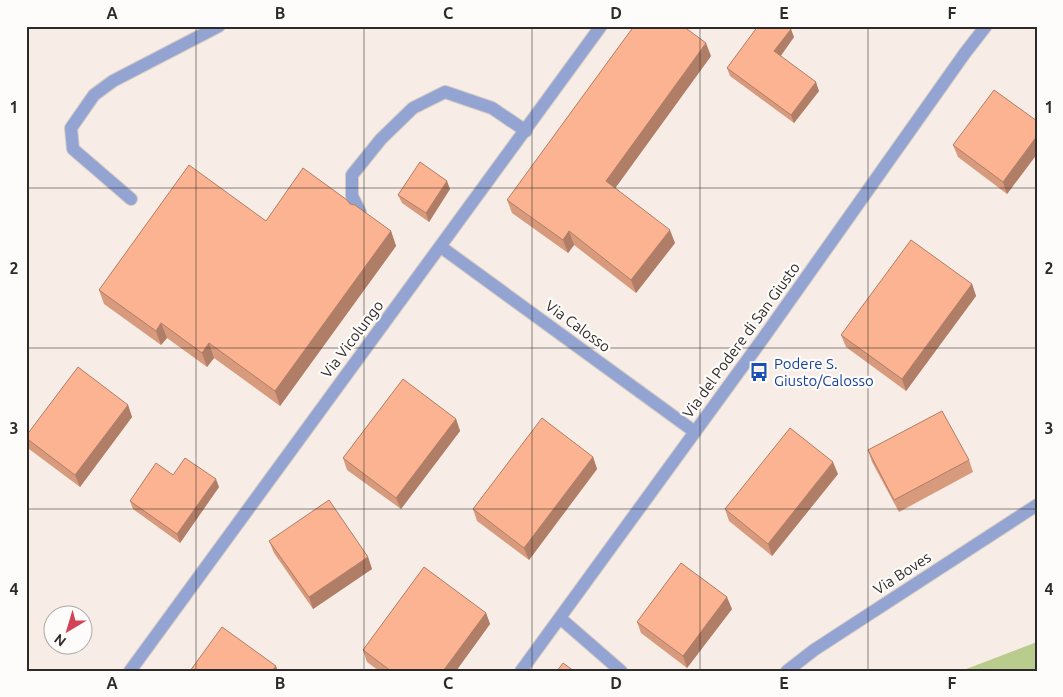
<svg xmlns="http://www.w3.org/2000/svg" width="1063" height="697" viewBox="0 0 1063 697" font-family="Ubuntu,sans-serif">
	<style>
		.green { fill: #b9cc8e }
		.lines { fill: none; stroke-linecap: round; stroke-linejoin: round }
		.minor-casing { stroke: #d3cac4; stroke-width: 14 }
		.minor { stroke: #93a4d2; stroke-width: 12 }
		.wall { fill: #d89a7d }
		.shaded-wall { fill: #b07d66 }
		.building { fill: #fbb391; stroke: #b07d66 }
		.grid { fill: none; stroke: #2e2a27; stroke-width: 1; stroke-opacity: 0.55 }
		.labels { text-anchor: middle; dominant-baseline: central; stroke-width: 4.5; stroke-linejoin: round; paint-order: stroke }
		.street-label { font-size: 15px; fill: #2e2a27; stroke: #fefcfb }
		.transit-label { font-size: 15px; fill: #164399; stroke: #fefcfb; text-anchor: start }
		.neatline { fill: none; stroke: #2e2a27; stroke-width: 2 }
		.grid-label { font-size: 16px; text-anchor: middle; font-weight: bold; fill: #2e2a27 }
	</style>
	<rect width="100%" height="100%" fill="#f7ede6"/>
	<!-- green -->
	<path class="green" d="M1037,642v29h-76z"/>
	<g class="lines">
		<!-- minor casing -->
		<g class="minor-casing">
			<g id="minor">
				<path d="M131,199l-58,-50 -2,-21 23,-33 19,-14 106,-55"/>
				<path d="M360,212l-8,-16v-21l29,-36 32,-31 32,-16 47,16 34,23"/>
				<path d="M441,247l254,185"/>
				<path d="M560,618l61,53"/>
				<path d="M130,671l471,-645"/>
				<path d="M521,671l243,-334 201,-284 21,-27"/>
				<path d="M787,671l27,-21 223,-145"/>
			</g>
		</g>
		<!-- minor -->
		<use href="#minor" class="minor"/>
	</g>
	<!-- wall -->
	<g class="wall">
		<path d="M794,37l-14,19 39,35 -25,32 -64,-47 -3,-8z"/>
		<path d="M711,56l-96,132 60,55 -39,50 -62,-48 -6,8 -56,-40 -5,-13z"/>
		<path d="M1037,121v33l-30,40 -49,-37 -5,-12z"/>
		<path d="M450,189l-21,33 -27,-19 -4,-8z"/>
		<path d="M350,204l41,27 5,15 -116,160 -66,-48 -7,9 -40,-29 -6,7 -57,-41 -5,-14 167,-69z"/>
		<path d="M972,284l4,12 -70,95 -60,-44 -5,-12z"/>
		<path d="M128,405l4,12 -52,70 -51,-38 -3,-9v-4z"/>
		<path d="M456,419l4,12 -59,78 -54,-39 -4,-12z"/>
		<path d="M868,450l101,10 4,12 -74,40 -27,-50z"/>
		<path d="M593,457l4,12 -68,91 -52,-39 -4,-12z"/>
		<path d="M838,474l-66,82 -43,-35 -4,-12z"/>
		<path d="M173,475l46,12 -39,56 -47,-34 -3,-8z"/>
		<path d="M269,541l99,16 4,12 -59,40 -39,-56z"/>
		<path d="M732,609l-45,59 -46,-35 -4,-11z"/>
		<path d="M486,613l4,11 -34,47h-77l-12,-9 -4,-12z"/>
	</g>
	<!-- shaded-wall -->
	<g class="shaded-wall">
		<path d="M791,29l3,8 -16,23 -4,-9z"/>
		<path d="M706,43l5,13 -100,138 -5,-13z"/>
		<path d="M816,82l3,9 -25,32 -3,-8z"/>
		<path d="M1037,136v18l-30,40 -4,-12z"/>
		<path d="M447,181l3,8 -21,33 -3,-9z"/>
		<path d="M670,230l5,13 -39,50 -5,-13z"/>
		<path d="M391,231l5,15 -116,160 -5,-15z"/>
		<path d="M569,231l5,14 -6,8 -5,-13z"/>
		<path d="M972,284l4,12 -70,95 -4,-12z"/>
		<path d="M161,323l6,15 -6,7 -5,-14z"/>
		<path d="M209,343l5,15 -7,9 -5,-14z"/>
		<path d="M128,405l4,12 -52,70 -5,-12z"/>
		<path d="M456,419l4,12 -59,78 -5,-11z"/>
		<path d="M593,457l4,12 -68,91 -5,-12z"/>
		<path d="M833,462l5,12 -66,82 -4,-12z"/>
		<path d="M216,479l3,8 -39,56 -3,-9z"/>
		<path d="M368,557l4,12 -59,40 -4,-12z"/>
		<path d="M727,597l5,12 -45,59 -4,-12z"/>
		<path d="M486,613l4,11 -34,47h-13z"/>
		<path d="M276,666l2,5h-6z"/>
	</g>
	<!-- building -->
	<g class="building">
		<path d="M634,26h49l23,17 -100,138 64,49 -39,50 -62,-49 -6,9 -56,-40z"/>
		<path d="M758,26h30l3,3 -17,22 42,31 -25,33 -64,-47z"/>
		<path d="M994,90l43,31v15l-34,46 -50,-37z"/>
		<path d="M420,162l27,19 -21,32 -28,-18z"/>
		<path d="M189,165l77,56 37,-53 44,32 3,4 5,1 36,26 -116,160 -66,-48 -7,10 -41,-30 -5,8 -57,-41z"/>
		<path d="M911,240l61,44 -70,95 -61,-44z"/>
		<path d="M78,367l50,38 -53,70 -49,-37v-2z"/>
		<path d="M403,379l53,40 -60,79 -53,-40z"/>
		<path d="M942,411l27,49 -75,40 -26,-50z"/>
		<path d="M542,418l51,39 -69,91 -51,-39z"/>
		<path d="M790,428l43,34 -65,82 -43,-35z"/>
		<path d="M185,458l31,21 -39,55 -47,-33 26,-38 17,12z"/>
		<path d="M329,500l39,57 -59,40 -40,-56z"/>
		<path d="M681,563l46,34 -44,59 -46,-34z"/>
		<path d="M424,567l62,46 -43,58h-52l-28,-21z"/>
		<path d="M222,627l54,39 -4,5h-82z"/>
		<path d="M563,663l11,8h-17z"/>
	</g>
	<!-- grid -->
	<path class="grid" d="M196,26v645M364,26v645M532,26v645M700,26v645M868,26v645M26,188h1011M26,348h1011M26,509h1011"/>
	<!-- icons -->
	<defs>
		<g id="bus-bare" transform="scale(1.5)"><path d="M-5-6H5V4H4V6H2V4H-2V6H-4V4H-5ZM-3.5-4V0h7V-4ZM-3.5 1.2v1.5H-2V1.2ZM2 1.2v1.5H3.5V1.2Z" fill="#1a4fb4" stroke="#fefcfb" stroke-width="2.5" paint-order="stroke"/></g>
	</defs>
	<g fill-rule="evenodd">
		<use href="#bus-bare" x="759" y="372"/>
	</g>
	<g class="labels">
		<!-- street labels -->
		<g class="street-label">
			<text transform="translate(578 326) rotate(36)">Via Calosso</text>
			<text transform="translate(352 339) rotate(-53)">Via Vicolungo</text>
			<text transform="translate(741 340) rotate(-54)">Via del Podere di San Giusto</text>
			<text transform="translate(902 573) rotate(-33)">Via Boves</text>
		</g>
		<!-- transit labels -->
		<g class="transit-label">
			<text x="774" y="363">Podere S.<tspan x="774" dy="17">Giusto/Calosso</tspan></text>
		</g>
	</g>
	<!-- border -->
	<rect width="1063" height="697" fill="none" stroke="#fefcfb" stroke-width="55"/>
	<!-- north arrow -->
	<g transform="translate(68 630) rotate(218)"><circle r="24" fill="#fefcfb" stroke="#aba8a6"/>
	<path d="M0-4L9 19L0 12L-9 19Z" fill="#d34357"/>
	<text y="-8" font-size="14" font-weight="bold" text-anchor="middle" fill="#2e2a27">N</text>
	</g>
	<rect x="28" y="28" width="1008" height="642" class="neatline"/>
	<g class="grid-label">
		<text x="112" y="19">A</text>
		<text x="280" y="19">B</text>
		<text x="448" y="19">C</text>
		<text x="616" y="19">D</text>
		<text x="784" y="19">E</text>
		<text x="952" y="19">F</text>
		<text x="14" y="113">1</text>
		<text x="1049" y="113">1</text>
		<text x="14" y="274">2</text>
		<text x="1049" y="274">2</text>
		<text x="14" y="434">3</text>
		<text x="1049" y="434">3</text>
		<text x="14" y="595">4</text>
		<text x="1049" y="595">4</text>
		<text x="112" y="689">A</text>
		<text x="280" y="689">B</text>
		<text x="448" y="689">C</text>
		<text x="616" y="689">D</text>
		<text x="784" y="689">E</text>
		<text x="952" y="689">F</text>
	</g>
</svg>
